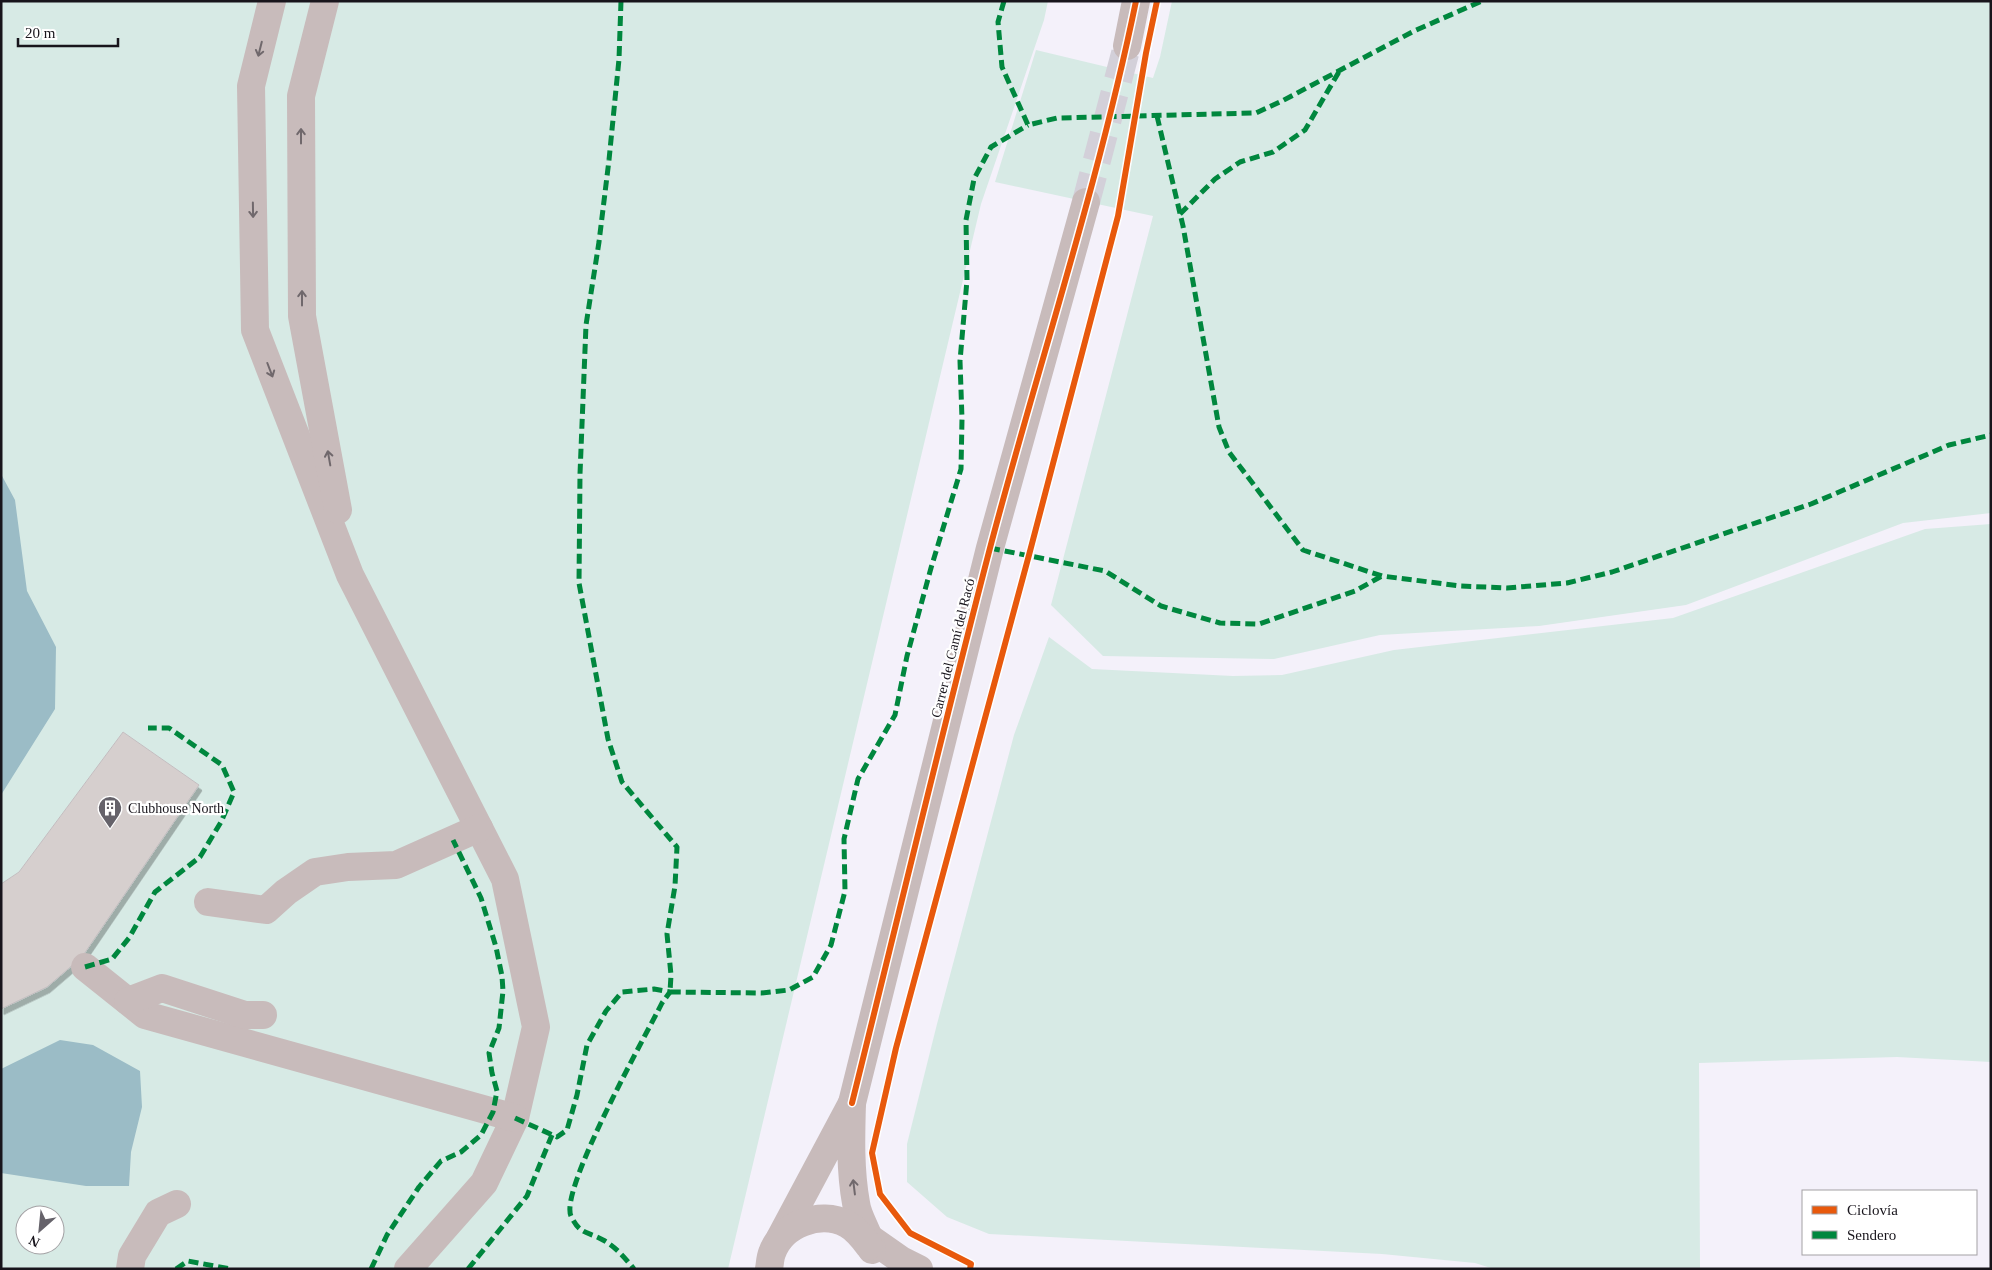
<svg xmlns="http://www.w3.org/2000/svg" width="1992" height="1270" viewBox="0 0 1992 1270" font-family="'Times New Roman',serif">
	<style>
		.green { fill: #d7eae5; fill-rule: evenodd }
		.water { fill: #9bbcc6 }
		.building { fill: #d6cfce; stroke: #c3bec0; filter: url(#shadow) }
		.lines { fill: none; stroke-linecap: round; stroke-linejoin: round }
		.minor-tunnel { stroke: #d3d0d9; stroke-width: 28; stroke-dasharray: 28 14; stroke-linecap: butt }
		.minor { stroke: #c8bbbb; stroke-width: 28 }
		.quiet { stroke: #00873e; stroke-width: 5; stroke-dasharray: 10 5; stroke-linecap: butt }
		.cycleway-casing { stroke: #fff; stroke-width: 9 }
		.cycleway { stroke: #e8590c; stroke-width: 6 }
		.oneway { stroke: #70686c }
		.labels { text-anchor: middle; dominant-baseline: central; stroke-width: 4.5; stroke-linejoin: round; paint-order: stroke }
		.street-label { font-size: 14px; fill: #18151c; stroke: #fff }
		.poi-label { font-size: 14px; fill: #18151c; stroke: #fff; text-anchor: start }
	</style>
	<defs>
		<filter id="shadow"><feDropShadow dx="3" dy="5.5" stdDeviation="0" flood-color="#0004"/></filter>
	</defs>
	<rect width="100%" height="100%" fill="#f4f1fa"/>
	<!-- green -->
	<g class="green">
		<path d="M1,1h1047l-4,19 -63,184 -253,1065h-727v-260l46,-22 35,-30 117,-172 -76,-53 -104,140 -18,12zM25,1215h30v30h-30z"/>
		<path d="M1172,1h819v512l-88,10 -217,82 -147,21 -159,9 -106,24 -171,-3 -52,-51 102,-389 -158,-34 41,-132 117,28 7,-21z"/>
		<path d="M1991,524v538l-94,-5 -198,6 1,206h-206l-19,-6 -93,-9 -393,-20 -42,-17 -40,-35v-38l30,-120 77,-289 35,-98 43,32 141,7 49,-1 112,-25 279,-32 252,-89z"/>
	</g>
	<!-- water -->
	<g class="water">
		<path d="M1,474l14,26 12,91 29,56 -1,62 -54,86z"/>
		<path d="M60,1040l33,5 47,26 2,36 -11,45 -2,34h-43l-85,-13v-104z"/>
	</g>
	<!-- building -->
	<path class="building" d="M123,732l76,53 -117,172 -35,30 -46,22v-125l18,-12z"/>
	<g class="lines">
		<!-- minor-tunnel -->
		<path class="minor-tunnel" d="M1086,202l41,-156"/>
		<!-- minor -->
		<g class="minor">
			<path d="M272,1l-21,85 4,244 95,245 155,304 31,148 -21,91 -31,65 -76,86"/>
			<path d="M325,1l-24,95 1,220 36,194"/>
			<path d="M1127,46l9,-45"/>
			<path d="M208,902l58,8 20,-18 29,-20 33,-5 48,-2 83,-37"/>
			<path d="M85,967l60,48 370,103"/>
			<path d="M128,1001l34,-13 83,27h18"/>
			<path d="M852,1103l138,-555 96,-346"/>
			<path d="M861,1235l10,4 30,21 18,9"/>
			<path d="M780,1238l72,-135c-1,33 -2,67 4,100 2,17 14,29 16,47"/>
			<path d="M130,1269l2,-13 26,-43 19,-9"/>
			<path d="M769,1269c1,-5 1,-11 3,-16 10,-29 48,-43 75,-29 9,5 16,14 22,22"/>
		</g>
		<!-- quiet -->
		<g class="quiet">
			<path d="M621,1l-2,58 -10,101 -10,82 -13,83 -6,149 -1,109 29,156 14,43 55,65 -2,39 -8,48 4,41 -1,17 91,1 28,-3 24,-13 18,-32 14,-54 -1,-52 14,-60 37,-64 12,-59 24,-88 30,-99 1,-50 -2,-58 7,-81 -1,-60 8,-41 17,-32 37,-22"/>
			<path d="M1004,1l-6,21 4,45 26,58 29,-7 199,-5 26,-12 132,-70 68,-30"/>
			<path d="M1157,116l26,110 36,201 10,25 74,98 79,26 79,10 46,2 60,-5 45,-11 199,-68 138,-59 42,-10"/>
			<path d="M1180,214l35,-35 25,-17 33,-10 32,-22 35,-60"/>
			<path d="M990,548l115,23 56,35 59,17 39,1 96,-33 27,-15"/>
			<path d="M85,967l27,-8 17,-21 26,-46 45,-35 21,-35 13,-30 -12,-27 -53,-37h-21"/>
			<path d="M515,1118l42,19 10,-7 10,-35 10,-50 19,-34 16,-19 32,-3 16,3 -8,11c-16,32 -103,187 -91,213 9,19 16,15 32,24 13,7 22,18 31,29"/>
			<path d="M176,1269l12,-8 43,8"/>
			<path d="M371,1269l16,-34 32,-48 22,-26 20,-9 20,-17 12,-23 4,-21 -5,-18 -3,-20 10,-25 4,-37 -1,-15 -6,-29 -15,-49 -28,-58"/>
			<path d="M468,1269l59,-73 25,-61"/>
		</g>
		<!-- cycleway casing -->
		<g class="cycleway-casing">
			<g id="cycleway">
				<path d="M852,1103c46,-185 90,-371 138,-555 48,-182 108,-362 146,-547"/>
				<path d="M970,1269l1,-5 -61,-31 -30,-39 -8,-41 24,-105 133,-493 89,-339 28,-163 11,-52"/>
			</g>
		</g>
		<!-- cycleway -->
		<use href="#cycleway" class="cycleway"/>
	</g>
	<!-- one-way arrows -->
	<defs><path id="oneway-shaft" d="M-6 0H5M1.5-3L5.5 0L1.5 3" fill="none" stroke-width="1.6" stroke-linecap="round" stroke-linejoin="round" transform="scale(1.25)"/></defs>
	<g class="oneway">
		<use href="#oneway-shaft" transform="translate(260 49) rotate(104)"/>
		<use href="#oneway-shaft" transform="translate(301 136) rotate(-90)"/>
		<use href="#oneway-shaft" transform="translate(253 210) rotate(89)"/>
		<use href="#oneway-shaft" transform="translate(302 298) rotate(-90)"/>
		<use href="#oneway-shaft" transform="translate(270 370) rotate(69)"/>
		<use href="#oneway-shaft" transform="translate(329 458) rotate(-100)"/>
		<use href="#oneway-shaft" transform="translate(854 1187) rotate(-97)"/>
	</g>
	<!-- icons -->
	<defs>
		<g id="building-pin" transform="scale(1.25)"><path d="M0 17L-7.5 6A9.5 9.5 0 1 1 7.5 6Z" fill="#65626a" stroke="#fff"/><path d="M-4-6H4V6H1V3H-1V6H-4ZM-2.5-4.3h1.7v1.8h-1.7ZM.8-4.3h1.7v1.8H.8ZM-2.5-1h1.7V.8h-1.7ZM.8-1h1.7V.8H.8Z" fill="#fff"/></g>
	</defs>
	<g fill-rule="evenodd">
		<use href="#building-pin" x="110" y="808"/>
	</g>
	<g class="labels">
		<!-- street labels -->
		<g class="street-label">
			<text transform="translate(953 648) rotate(-76)">Carrer del Camí del Racó</text>
		</g>
		<!-- poi labels -->
		<g class="poi-label">
			<text x="128" y="808">Clubhouse North</text>
		</g>
	</g>
	<!-- border -->
	<rect width="1992" height="1270" fill="none" stroke="#18151c" stroke-width="5"/>
	<!-- legend -->
	<rect x="1802" y="1190" width="175" height="65" fill="#ffffff" stroke="#a3a1a4"/>
	<rect x="1812" y="1206" width="25" height="8" fill="#e8590c" stroke="#a3a1a4"/>
	<text x="1847" y="1215" font-size="15" fill="#18151c">Ciclovía</text>
	<rect x="1812" y="1231" width="25" height="8" fill="#00873e" stroke="#a3a1a4"/>
	<text x="1847" y="1240" font-size="15" fill="#18151c">Sendero</text>
	<!-- north arrow -->
	<g transform="translate(40 1230) rotate(207)"><circle r="24" fill="#ffffff" stroke="#a3a1a4"/>
	<path d="M0-4L9 19L0 12L-9 19Z" fill="#65626a"/>
	<text y="-8" font-size="14" font-weight="bold" text-anchor="middle" fill="#18151c">N</text>
	</g>
	<!-- scale -->
	<path d="M18 38v8h100v-8" fill="none" stroke="#18151c" stroke-width="2.5"/>
	<text x="25" y="38" font-size="15" fill="#18151c" stroke="#ffffff" stroke-width="4" paint-order="stroke">20 m</text>
</svg>
